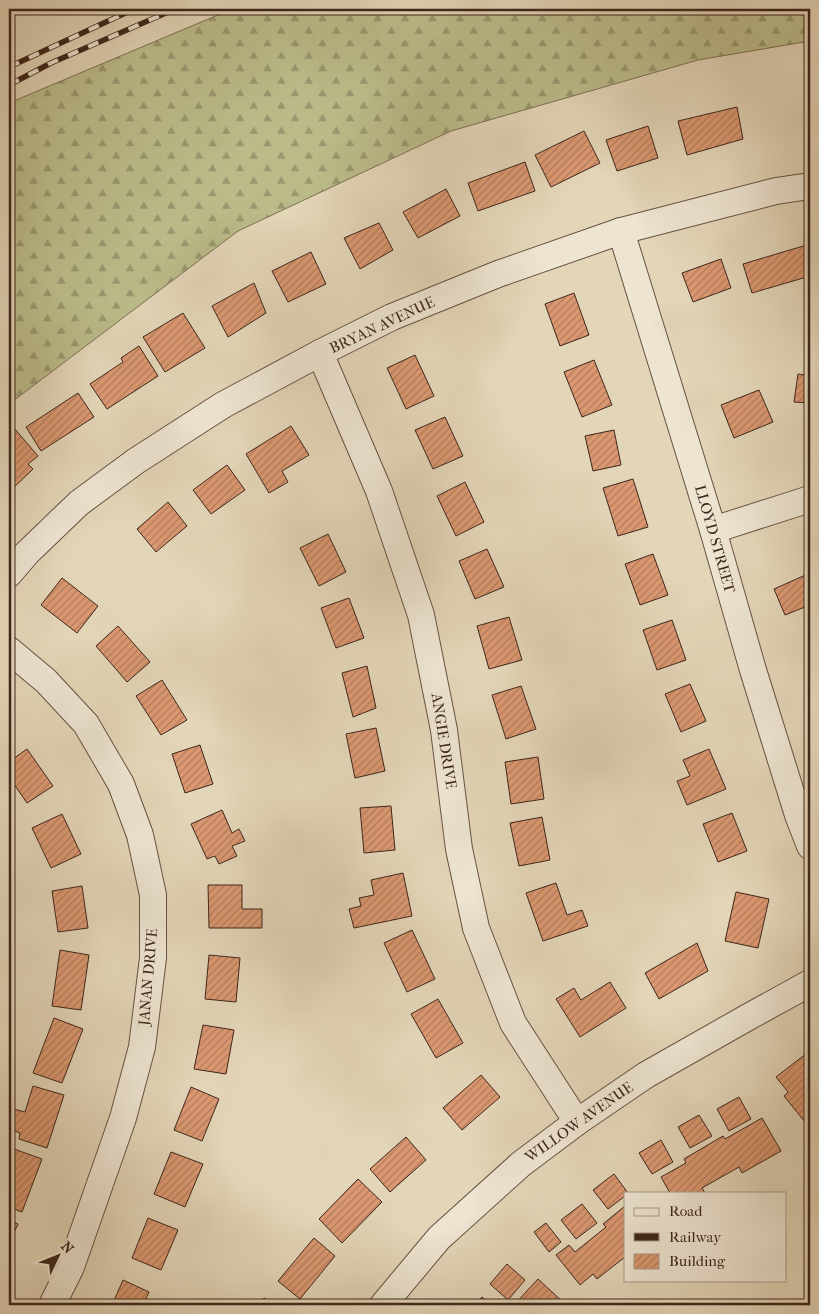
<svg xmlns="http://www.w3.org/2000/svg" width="819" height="1314" viewBox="0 0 819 1314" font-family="'IM FELL French Canon',serif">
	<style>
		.forest { fill: url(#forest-firs); stroke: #7c7052 }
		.building { fill: url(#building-hatch); stroke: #3d261b }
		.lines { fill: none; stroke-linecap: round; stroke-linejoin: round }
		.street-casing { stroke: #665242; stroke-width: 28 }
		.street { stroke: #ede4d1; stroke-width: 26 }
		.rail-casing { stroke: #3d261b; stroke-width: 5.5 }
		.rail { stroke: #ede4d1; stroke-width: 4; stroke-dasharray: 11; stroke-linecap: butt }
		.labels { text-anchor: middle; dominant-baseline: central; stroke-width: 4; stroke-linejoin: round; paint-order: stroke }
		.street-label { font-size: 15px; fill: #3d261b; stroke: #ede4d1 }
	</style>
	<defs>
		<pattern id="forest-firs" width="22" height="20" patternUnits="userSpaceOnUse" patternTransform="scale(1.25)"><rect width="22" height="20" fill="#bbbb8a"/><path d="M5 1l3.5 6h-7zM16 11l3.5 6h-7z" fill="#999870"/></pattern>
		<pattern id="building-hatch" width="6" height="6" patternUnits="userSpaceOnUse" patternTransform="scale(1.25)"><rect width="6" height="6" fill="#db9871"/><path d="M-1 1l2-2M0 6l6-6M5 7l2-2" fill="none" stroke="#b37c5c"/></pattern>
	</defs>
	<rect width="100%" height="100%" fill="#e3d5b8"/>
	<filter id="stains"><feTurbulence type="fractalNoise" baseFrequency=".004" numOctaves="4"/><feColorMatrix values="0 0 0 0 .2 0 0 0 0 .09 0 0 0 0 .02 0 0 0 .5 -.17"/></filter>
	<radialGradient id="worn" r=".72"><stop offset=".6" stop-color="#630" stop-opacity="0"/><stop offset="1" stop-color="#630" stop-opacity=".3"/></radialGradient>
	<!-- forest -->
	<path class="forest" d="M232,9h578v32l-112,19 -247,71 -213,100 -229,173v-301z"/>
	<!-- building -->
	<g class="building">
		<path d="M737,107l6,32 -56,16 -9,-34z"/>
		<path d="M648,126l10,32 -41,13 -11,-31z"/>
		<path d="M584,131l16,32 -49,24 -16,-32z"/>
		<path d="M525,162l10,29 -57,20 -10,-28z"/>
		<path d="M446,189l14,27 -42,22 -15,-26z"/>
		<path d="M379,223l14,27 -33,19 -16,-31z"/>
		<path d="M810,244v32l-58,17 -9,-29z"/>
		<path d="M311,252l15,32 -38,18 -16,-31z"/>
		<path d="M721,259l10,29 -38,14 -11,-29z"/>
		<path d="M254,283l12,30 -38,24 -16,-31z"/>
		<path d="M574,293l15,42 -29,11 -15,-42z"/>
		<path d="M183,313l22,35 -40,24 -22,-35z"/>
		<path d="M139,346l19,30 -51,33 -17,-25 33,-22 -2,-4z"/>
		<path d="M415,355l19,41 -28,13 -19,-41z"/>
		<path d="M594,360l18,45 -30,12 -18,-45z"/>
		<path d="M798,374l12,2v27l-16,-1z"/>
		<path d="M759,390l14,32 -39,16 -13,-33z"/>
		<path d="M78,393l16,24 -53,34 -15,-24z"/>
		<path d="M445,417l18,39 -30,13 -18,-39z"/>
		<path d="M291,426l18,29 -27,16 6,11 -19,11 -23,-39z"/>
		<path d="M14,428l24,28 -10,8 5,5 -24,23v-59z"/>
		<path d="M614,430l7,35 -28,6 -8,-35z"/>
		<path d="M227,465l18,25 -34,24 -18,-24z"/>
		<path d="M633,479l15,48 -30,9 -15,-48z"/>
		<path d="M465,482l19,40 -28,14 -19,-40z"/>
		<path d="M168,502l19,24 -31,26 -19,-23z"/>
		<path d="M328,534l18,38 -27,14 -19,-38z"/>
		<path d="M487,549l17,38 -29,12 -16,-38z"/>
		<path d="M653,554l15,41 -28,10 -15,-41z"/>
		<path d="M810,573v32l-25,10 -11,-26z"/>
		<path d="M62,578l36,28 -21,27 -36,-28z"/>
		<path d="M349,598l15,40 -28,10 -15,-40z"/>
		<path d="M509,617l13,43 -33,9 -12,-43z"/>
		<path d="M672,620l14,40 -29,10 -14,-40z"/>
		<path d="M118,626l32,36 -23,20 -31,-36z"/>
		<path d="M367,666l9,42 -23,9 -11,-44z"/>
		<path d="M162,680l25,40 -26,15 -25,-39z"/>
		<path d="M690,684l16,37 -25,11 -16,-38z"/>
		<path d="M521,686l15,43 -30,10 -14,-44z"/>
		<path d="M376,728l9,43 -30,7 -9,-44z"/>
		<path d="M200,745l13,39 -28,9 -13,-39z"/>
		<path d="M27,749l26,37 -26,17 -18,-26v-15z"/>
		<path d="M709,749l17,40 -39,16 -10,-24 13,-5 -7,-16z"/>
		<path d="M538,757l6,42 -33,5 -6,-42z"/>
		<path d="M391,806l4,44 -31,3 -4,-45z"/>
		<path d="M222,810l10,23 7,-4 6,12 -13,5 5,10 -18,8 -4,-8 -8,3 -16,-35z"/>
		<path d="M732,813l15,38 -29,11 -15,-38z"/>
		<path d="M62,814l19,40 -30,14 -19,-40z"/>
		<path d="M542,817l8,43 -31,6 -9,-43z"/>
		<path d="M403,873l9,43 -58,12 -5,-19 12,-3 -2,-8 15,-3 -3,-15z"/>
		<path d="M556,883l11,32 15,-5 6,16 -45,15 -17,-48z"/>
		<path d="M208,885h34v24h20v19h-53z"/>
		<path d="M82,886l6,42 -30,4 -6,-41z"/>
		<path d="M736,892l33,7 -11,49 -33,-7z"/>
		<path d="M412,930l23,49 -28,13 -23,-49z"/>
		<path d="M697,943l11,28 -49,28 -14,-26z"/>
		<path d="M60,950l29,5 -8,55 -29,-4z"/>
		<path d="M209,955l31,3 -4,44 -31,-3z"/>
		<path d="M610,982l16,26 -46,29 -24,-38 18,-11 7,12z"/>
		<path d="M438,999l25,44 -27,15 -25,-44z"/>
		<path d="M54,1018l29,11 -21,54 -29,-10z"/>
		<path d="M203,1025l31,5 -8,44 -32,-5z"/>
		<path d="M807,1053l3,4v69l-1,1 -25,-31 4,-4 -12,-15z"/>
		<path d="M481,1075l19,22 -38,33 -19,-22z"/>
		<path d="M33,1086l31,9 -17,53 -28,-9 1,-6 -11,-4 4,-20 12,3z"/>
		<path d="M191,1087l28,12 -17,42 -28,-11z"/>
		<path d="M739,1097l12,22 -22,12 -12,-22z"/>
		<path d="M699,1115l13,21 -22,12 -12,-21z"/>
		<path d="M762,1118l19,33 -39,22 -3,-6 -37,21 3,5h-35l-9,-16 25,-14 -2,-4 39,-23 2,3z"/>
		<path d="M406,1137l20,23 -36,32 -20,-23z"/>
		<path d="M661,1140l12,22 -21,12 -13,-21z"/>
		<path d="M14,1149l28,10 -20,53 -13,-5v-43z"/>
		<path d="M171,1152l32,12 -18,43 -31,-13z"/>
		<path d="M614,1174l14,19h-3v3l-17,13 -15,-19z"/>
		<path d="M358,1179l24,23 -40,41 -23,-24z"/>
		<path d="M582,1204l15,19 -21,16 -15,-19z"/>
		<path d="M625,1206v51l-28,22 -4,-5 -13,11 -24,-30 13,-10 6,7 31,-25 -3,-3z"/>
		<path d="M148,1218l30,12 -17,40 -29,-12z"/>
		<path d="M9,1220l9,4 -9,20z"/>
		<path d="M546,1223l15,19 -12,10 -15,-20z"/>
		<path d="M314,1238l21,18 -35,43 -22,-18z"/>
		<path d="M507,1264l18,16 -17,20 -18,-16z"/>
		<path d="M538,1279l26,24 -1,2h-49z"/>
		<path d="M123,1280l26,12 -6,13h-31z"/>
		<path d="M482,1297l9,8h-16z"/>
		<path d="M264,1298l10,7h-15z"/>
	</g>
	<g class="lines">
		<!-- street casing -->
		<g class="street-casing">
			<g id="street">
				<path d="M621,231l92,299 40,140 45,145 12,31"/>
				<path d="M320,353l59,138 42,124 23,115 15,119 17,79 37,95 64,99"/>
				<path d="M713,530l97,-31"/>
				<path d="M9,574l18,-21 52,-50 57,-42 87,-56 97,-52 72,-36 106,-43 123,-43 155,-40 34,-5"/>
				<path d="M9,650l37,31 40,43 35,60 19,51 13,60v63l-11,89 -19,71 -52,149 -19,38"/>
				<path d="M383,1305l56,-67 82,-74 56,-42 69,-47 104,-59 60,-33"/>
			</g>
		</g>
		<!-- street -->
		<use href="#street" class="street"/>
		<!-- rail casing -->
		<g class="rail-casing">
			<g id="rail">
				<path d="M9,67l125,-58"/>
				<path d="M9,85l42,-22 124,-54"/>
			</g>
		</g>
		<!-- rail -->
		<use href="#rail" class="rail"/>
	</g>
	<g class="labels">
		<!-- street labels -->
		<g class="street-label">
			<text transform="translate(382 325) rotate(-25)">BRYAN AVENUE</text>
			<text transform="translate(715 539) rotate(74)">LLOYD STREET</text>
			<text transform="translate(444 741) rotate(81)">ANGIE DRIVE</text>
			<text transform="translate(148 977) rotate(-85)">JANAN DRIVE</text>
			<text transform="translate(579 1122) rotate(-35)">WILLOW AVENUE</text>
		</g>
	</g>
	<!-- margin -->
	<rect width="819" height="1314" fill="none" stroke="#e3d5b8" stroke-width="30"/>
	<rect x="10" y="10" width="799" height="1294" fill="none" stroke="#3d261b" stroke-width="2.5"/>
	<rect x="15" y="15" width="789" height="1284" fill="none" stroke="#3d261b"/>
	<!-- legend -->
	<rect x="624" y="1192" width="162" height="90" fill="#ede4d1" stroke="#a79888"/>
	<rect x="634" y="1208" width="25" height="8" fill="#ede4d1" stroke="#a79888"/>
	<text x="669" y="1216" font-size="15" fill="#3d261b">Road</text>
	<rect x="634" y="1233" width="25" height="8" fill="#3d261b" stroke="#a79888"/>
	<text x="669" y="1242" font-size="15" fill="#3d261b">Railway</text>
	<rect x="634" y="1254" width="25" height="15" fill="url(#building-hatch)" stroke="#a79888"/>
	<text x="669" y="1266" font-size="15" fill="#3d261b">Building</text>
	<!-- north arrow -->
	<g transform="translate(58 1256) rotate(47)" stroke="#ede4d1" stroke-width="4" paint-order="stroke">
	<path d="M0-4L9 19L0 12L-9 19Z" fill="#3d261b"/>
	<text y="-8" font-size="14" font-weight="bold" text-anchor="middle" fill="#3d261b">N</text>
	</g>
	<rect width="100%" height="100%" filter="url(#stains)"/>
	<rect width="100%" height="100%" fill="url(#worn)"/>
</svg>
